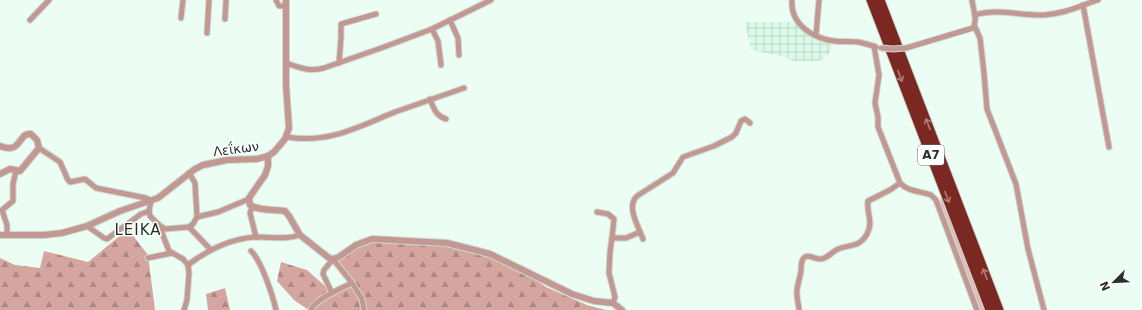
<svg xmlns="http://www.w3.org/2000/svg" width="1142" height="310" viewBox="0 0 1142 310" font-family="'DejaVu Sans',sans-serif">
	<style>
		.industrial { fill: url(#industrial-grid) }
		.green { fill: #e1bdb8 }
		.forest { fill: url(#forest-firs) }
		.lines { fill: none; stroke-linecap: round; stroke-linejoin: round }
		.minor-casing { stroke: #c9d9d0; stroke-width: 7 }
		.tertiary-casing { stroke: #c9d9d0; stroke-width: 8 }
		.motorway-casing { stroke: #c9d9d0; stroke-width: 11 }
		.minor { stroke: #c49892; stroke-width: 5 }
		.tertiary { stroke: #c49892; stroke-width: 6 }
		.motorway { stroke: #7b2722; stroke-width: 9 }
		.minor-bridge-casing { stroke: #c9d9d0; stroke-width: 7; stroke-linecap: butt }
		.minor-bridge { stroke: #c49892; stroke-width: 5 }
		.oneway { stroke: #b07d7a }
		.labels { text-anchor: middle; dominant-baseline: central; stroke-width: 3; stroke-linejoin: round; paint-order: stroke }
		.shield { fill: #fff; stroke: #686f6c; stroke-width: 1 }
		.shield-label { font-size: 12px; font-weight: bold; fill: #28312d }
		.street-label { font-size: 13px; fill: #28312d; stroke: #fff }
		.quarter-label { font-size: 15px; letter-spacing: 1px; fill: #1e2f26; stroke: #fff }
	</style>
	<defs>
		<pattern id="industrial-grid" width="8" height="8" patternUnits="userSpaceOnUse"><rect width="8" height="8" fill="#dbf9e9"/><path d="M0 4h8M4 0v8" fill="none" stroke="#bcd6c8"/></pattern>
		<pattern id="forest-firs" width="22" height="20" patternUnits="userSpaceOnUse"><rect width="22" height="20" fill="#d5a69f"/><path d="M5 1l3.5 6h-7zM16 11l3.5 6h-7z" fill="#ad8882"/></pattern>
	</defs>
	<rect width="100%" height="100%" fill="#ecfef4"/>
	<!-- industrial -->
	<path class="industrial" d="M745,22h47l25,16 15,5 -1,7 -4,6 -5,4 -5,1h-24l-12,-5 -30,-6z"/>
	<!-- green -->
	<path class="green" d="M941,195l46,115h-7l-40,-106z"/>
	<!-- forest -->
	<g class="forest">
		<path d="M128,229l20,26 7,55h-155v-52l15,7 25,3 4,-17 44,11z"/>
		<path d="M374,239l29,5 31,-1 34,7 25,7 29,14 24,16 41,18 19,5h-291l-1,-2 -7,1 -13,-9 -17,-19 4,-19 26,8 27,24 17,-9 -16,-25 1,-2z"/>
		<path d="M225,288l5,22h-22l-2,-16z"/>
	</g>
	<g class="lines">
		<!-- minor casing -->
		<g class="minor-casing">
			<g id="minor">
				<path d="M276,0l3,6h7"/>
				<path d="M792,0c-2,24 20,38 42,41 8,1 16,0 24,1 6,1 12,3 18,5"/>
				<path d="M1083,5l26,142"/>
				<path d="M975,15c23,-7 45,1 69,0 19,-1 36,-9 54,-15"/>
				<path d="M181,18l2,-18"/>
				<path d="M225,19l1,-19"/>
				<path d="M30,20l19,-20"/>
				<path d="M450,20l8,18 1,17"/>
				<path d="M975,27l5,11 4,35 3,36 29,75 12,65 16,61"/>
				<path d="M432,29l6,12 3,24"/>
				<path d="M207,33l2,-33"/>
				<path d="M816,35l3,-35"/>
				<path d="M874,46l5,29 -4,28 3,14v10l22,56c8,9 21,8 31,12l5,5 41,110"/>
				<path d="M906,48l67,-20c5,-8 0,-19 -1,-28"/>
				<path d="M286,63c14,5 24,9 38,5l60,-21 48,-18 59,-29"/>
				<path d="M339,63l2,-25v-14l35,-10"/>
				<path d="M430,99c4,10 6,17 16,20"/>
				<path d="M287,137c41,7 71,-10 108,-25 23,-8 46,-16 69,-24"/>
				<path d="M39,148l21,14 8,18 2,2 15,-3 11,9 50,10 5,3 -2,10 1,5 9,9 10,26 14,8 5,6 1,8 -2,27 -3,10"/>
				<path d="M252,207l-2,6 6,24"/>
				<path d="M597,212l11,2 6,5 -2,19 -2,14 -1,21 6,24 -2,6"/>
				<path d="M197,217l21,-5 31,-13"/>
				<path d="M159,225l6,4 24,-2 22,23"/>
				<path d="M87,226l17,12 3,1 34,-25 8,-3"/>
				<path d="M189,227l4,-3 4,-7 -2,-34 -6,-10"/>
				<path d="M640,232l3,7"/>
				<path d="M7,235v-10l-5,-15 11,-9v-17l3,-13"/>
				<path d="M612,238h14l14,-6c-4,-11 -13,-26 -3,-36l36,-23 10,-16 31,-11 18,-9 4,-4 5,-12 4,-2 5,4"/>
				<path d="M251,251c10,9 22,45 25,59"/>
				<path d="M148,258l24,-5"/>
				<path d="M188,265c19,-15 44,-27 69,-28 15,0 29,3 43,-2"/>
				<path d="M332,293l-9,-19 1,-4 9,-11 19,24 10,16 2,11"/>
				<path d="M311,310c4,-11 31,-22 41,-27"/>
				<path d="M799,310c0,-5 -2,-10 -2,-15 -1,-8 3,-16 4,-24 0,-4 0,-9 2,-12 4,-6 11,0 17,0 8,0 11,-7 18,-10 12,-5 21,-1 29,-15 7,-13 -1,-21 1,-33l22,-11 10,-7"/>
			</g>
		</g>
		<!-- tertiary casing -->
		<g class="tertiary-casing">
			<g id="tertiary">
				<path d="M0,146c22,9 18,-14 31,-12l6,6 2,8 -19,23 -10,-2 -10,5"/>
				<path d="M268,156v10l-3,9 -16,23 1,7c8,6 24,4 35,6l4,5 11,19 29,23 4,1 6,-2 17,-12 16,-6 75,4 43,11 82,40 22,7 19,2 9,7"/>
				<path d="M0,235h44l18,-2 25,-7 33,-15 38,-13 37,-29 8,-4 24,-5 30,-1 11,-3 6,-4 11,-13 4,-11 -3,-43v-85"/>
			</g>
		</g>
		<!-- motorway casing -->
		<g class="motorway-casing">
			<g id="motorway">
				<path d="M871,0l119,310"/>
				<path d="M880,0l119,310"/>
			</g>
		</g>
		<!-- minor -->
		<use href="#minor" class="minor"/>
		<!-- tertiary -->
		<use href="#tertiary" class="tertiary"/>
		<!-- motorway -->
		<use href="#motorway" class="motorway"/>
		<!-- minor-bridge casing -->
		<g class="minor-bridge-casing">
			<path id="minor-bridge" d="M881,48l12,1 13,-1"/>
		</g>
		<!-- minor-bridge -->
		<use href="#minor-bridge" class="minor-bridge"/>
	</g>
	<!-- one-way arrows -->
	<defs><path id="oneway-shaft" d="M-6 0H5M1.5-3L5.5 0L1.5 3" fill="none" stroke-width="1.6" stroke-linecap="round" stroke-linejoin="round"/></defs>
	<g class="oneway">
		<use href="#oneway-shaft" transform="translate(900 76) rotate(69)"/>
		<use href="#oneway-shaft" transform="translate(928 124) rotate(-111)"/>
		<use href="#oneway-shaft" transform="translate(947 197) rotate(69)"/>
		<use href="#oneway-shaft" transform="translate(985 274) rotate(-111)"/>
	</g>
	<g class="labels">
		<!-- shield labels -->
		<rect class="shield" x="918" y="145" width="26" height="20" rx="3"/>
		<g class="shield-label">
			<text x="931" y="155">Α7</text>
		</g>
		<!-- street labels -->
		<g class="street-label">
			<text transform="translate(236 149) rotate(-7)">Λεΐκων</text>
		</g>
		<!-- quarter labels -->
		<g class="quarter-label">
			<text x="138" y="230">LEIKA</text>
		</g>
	</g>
	<!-- north arrow -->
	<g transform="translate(1114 282) rotate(246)" stroke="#ffffff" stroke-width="3" paint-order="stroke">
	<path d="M0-3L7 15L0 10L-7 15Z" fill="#28312d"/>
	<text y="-6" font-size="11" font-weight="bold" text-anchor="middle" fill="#28312d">N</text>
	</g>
</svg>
